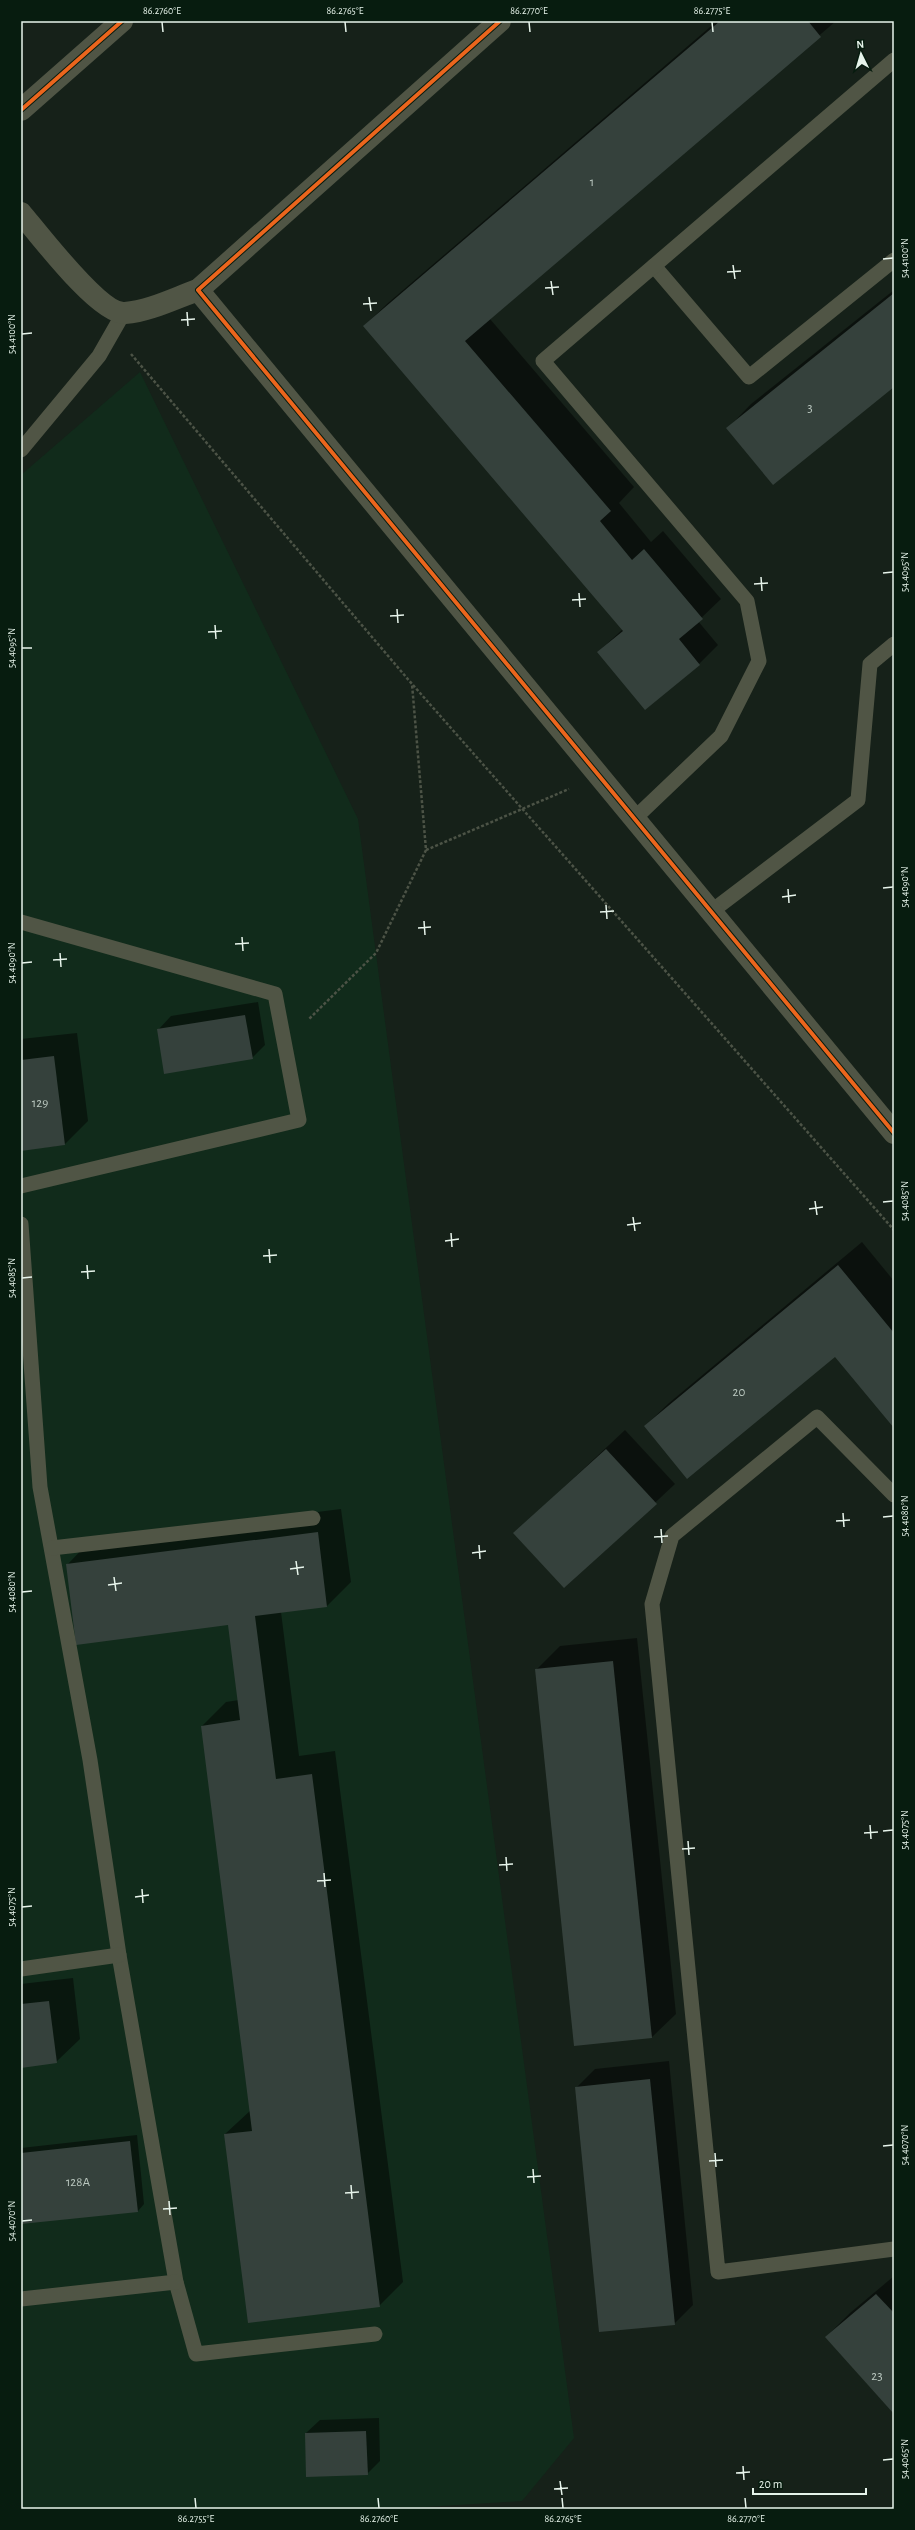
<svg xmlns="http://www.w3.org/2000/svg" width="915" height="2530" viewBox="0 0 915 2530" font-family="'Alegreya Sans',sans-serif">
	<style>
		.built { fill: #112b1b }
		.shadow { fill: #0007 }
		.building { fill: #35413c }
		.lines { fill: none; stroke-linecap: round; stroke-linejoin: round }
		.path { stroke: #4c5346; stroke-width: 2.5; stroke-dasharray: 3 2; stroke-linecap: butt }
		.lane { stroke: #505545; stroke-width: 15 }
		.street { stroke: #505545; stroke-width: 22 }
		.cycleway-casing { stroke: #071c0f; stroke-width: 6 }
		.cycleway { stroke: #eb651d; stroke-width: 4 }
		.ticks { fill: none; stroke: #e7f4eb; stroke-width: 1.5 }
		.labels { text-anchor: middle; dominant-baseline: central; stroke-width: 3.5; stroke-linejoin: round; paint-order: stroke }
		.number-label { font-size: 13px; fill: #bac7bf }
		.neatline { fill: none; stroke: #e7f4eb; stroke-width: 1.5 }
		.ticks-label { font-size: 10px; text-anchor: middle; fill: #e7f4eb }
	</style>
	<rect width="100%" height="100%" fill="#162119"/>
	<!-- built -->
	<path class="built" d="M140,372l218,447 216,1619 -52,63 -128,8h-373v-2034z"/>
	<!-- shadow -->
	<g class="shadow">
		<path d="M717,21h119l-346,298 144,168 -15,16 32,39 12,-11 58,68 -23,22 20,24 -19,19 -53,44 -48,-56 25,-23 -259,-303 24,-23z"/>
		<path d="M894,290v96l-166,42 23,-24z"/>
		<path d="M258,1002l7,43 -13,13 -94,-28 13,-14z"/>
		<path d="M77,1033l11,88 -24,24 -43,5v-111z"/>
		<path d="M862,1242l32,39v145l-59,-71 -190,71 24,-23z"/>
		<path d="M625,1430l50,54 -110,103 -50,-54z"/>
		<path d="M341,1509l10,73 -24,24 -46,6 18,144 36,-5 68,531 -24,24 -154,-172 26,-24 -49,-384 24,-24 13,-2 -10,-76 -162,-59 23,-24z"/>
		<path d="M637,1638l39,376 -24,23 -116,-367 24,-24z"/>
		<path d="M73,1978l7,61 -24,23 -35,5v-83z"/>
		<path d="M669,2061l24,244 -19,19 -98,-236 19,-19z"/>
		<path d="M137,2135l7,69 -6,7 -117,12v-75z"/>
		<path d="M894,2276v136l-68,-75 24,-24z"/>
		<path d="M379,2418l1,43 -13,13 -61,-41 14,-13z"/>
	</g>
	<!-- building -->
	<g class="building">
		<path d="M720,21h88l13,16 -356,304 146,170 -11,10 32,39 12,-11 59,70 -24,20 21,26 -55,45 -48,-58 26,-21 -260,-305z"/>
		<path d="M894,293v94l-121,98 -47,-57z"/>
		<path d="M245,1015l8,44 -89,15 -7,-45z"/>
		<path d="M54,1056l11,89 -44,6v-91z"/>
		<path d="M838,1265l56,68v95l-59,-71 -148,122 -43,-53z"/>
		<path d="M606,1449l51,55 -93,84 -51,-55z"/>
		<path d="M318,1532l9,75 -72,9 21,163 36,-5 68,533 -132,16 -24,-189 28,-3 -51,-405 39,-6 -12,-95 -152,20 -10,-81z"/>
		<path d="M613,1661l39,377 -78,8 -39,-377z"/>
		<path d="M49,2001l8,62 -36,5v-64z"/>
		<path d="M650,2079l25,246 -76,7 -24,-245z"/>
		<path d="M130,2141l8,71 -117,12v-71z"/>
		<path d="M876,2294l18,19v101l-69,-77z"/>
		<path d="M366,2431l2,44 -62,2 -1,-44z"/>
	</g>
	<g class="lines">
		<!-- path -->
		<g class="path">
			<path d="M131,354l281,330 14,166 -50,103 -67,66"/>
			<path d="M413,685l481,545"/>
			<path d="M426,850l143,-61"/>
		</g>
		<!-- lane -->
		<g class="lane">
			<path d="M654,266l95,111 145,-117"/>
			<path d="M21,450l78,-94 24,-42"/>
			<path d="M635,818l86,-82 38,-75 -12,-60 -204,-240 351,-301"/>
			<path d="M712,911l146,-111 12,-136 24,-20"/>
			<path d="M21,922l254,72 24,126 -278,66"/>
			<path d="M21,1224l19,263 50,273 29,195 57,327 20,72 179,-20"/>
			<path d="M894,1495l-77,-78 -145,119 -20,68 66,668 176,-23"/>
			<path d="M52,1548l261,-30"/>
			<path d="M21,1969l98,-14"/>
			<path d="M21,2299l155,-17"/>
		</g>
		<!-- street -->
		<g class="street">
			<path d="M500,21l-302,269 696,843"/>
			<path d="M21,110l101,-89"/>
			<path d="M21,213c17,20 79,102 104,100 25,-2 50,-15 73,-23"/>
		</g>
		<!-- cycleway casing -->
		<g class="cycleway-casing">
			<g id="cycleway">
				<path d="M500,21l-302,269 696,843"/>
				<path d="M21,110l101,-89"/>
			</g>
		</g>
		<!-- cycleway -->
		<use href="#cycleway" class="cycleway"/>
	</g>
	<!-- ticks -->
	<path class="ticks" d="M162,22l1,10M345,22l1,10M529,22l1,10M712,22l1,10M883,259l10,-1M733,265l2,14M727,272l14,-1M551,281l2,14M545,288l14,-1M369,297l2,14M363,304l14,-1M187,312l1,14M181,320l14,-1M22,334l10,-1M883,573l10,-1M761,577l1,14M754,584l14,-1M579,593l1,14M572,600l14,-1M397,609l1,14M390,616l14,-1M215,625l1,14M208,632l14,-1M22,648h10M883,888l10,-1M788,889l1,14M782,897l14,-2M606,905l1,14M600,912l14,-1M424,921l1,14M418,928l13,-1M242,937l1,14M235,944l14,-1M60,953l1,14M53,960l14,-1M22,963l10,-1M815,1201l2,14M883,1202l10,-1M809,1209l14,-2M633,1217l2,14M627,1225l14,-2M451,1233l1,14M445,1241l14,-2M269,1249l1,14M263,1256l14,-1M87,1265l1,14M81,1272l14,-1M22,1278l10,-1M843,1513l1,14M883,1517l10,-1M836,1521l14,-1M661,1529l1,14M654,1537l14,-1M479,1545l1,14M472,1553l14,-2M296,1561l2,14M290,1569l14,-2M114,1577l2,14M108,1585l14,-2M22,1592l10,-1M870,1825l1,14M883,1831l10,-1M864,1833l14,-1M688,1841l1,14M682,1849l13,-1M506,1857l1,14M499,1865l14,-1M324,1873l1,14M317,1881l14,-1M142,1889l1,14M135,1897l14,-2M22,1907l10,-1M883,2146l10,-1M715,2153l1,14M709,2161l14,-1M533,2169l1,14M527,2177l14,-1M351,2185l1,14M345,2193l14,-1M169,2201l1,14M163,2209l14,-1M22,2221l10,-1M883,2460l10,-1M743,2466l1,14M736,2473l14,-1M560,2481l2,14M554,2489l14,-1M195,2498l1,10M378,2498l1,10M562,2498l1,10M745,2498l1,10"/>
	<g class="labels">
		<!-- number labels -->
		<g class="number-label">
			<text x="592" y="182">1</text>
			<text x="810" y="408">3</text>
			<text x="40" y="1103">129</text>
			<text x="739" y="1392">20</text>
			<text x="78" y="2182">128А</text>
			<text x="877" y="2376">23</text>
		</g>
	</g>
	<!-- border -->
	<rect width="915" height="2530" fill="none" stroke="#071c0f" stroke-width="44"/>
	<!-- north arrow -->
	<g transform="translate(861 54) rotate(355)" stroke="#071c0f" stroke-width="3" paint-order="stroke">
	<path d="M0-3L7 15L0 10L-7 15Z" fill="#e7f4eb"/>
	<text y="-6" font-size="11" font-weight="bold" text-anchor="middle" fill="#e7f4eb">N</text>
	</g>
	<!-- scale -->
	<path d="M753 2488v6h113v-6" fill="none" stroke="#e7f4eb" stroke-width="2"/>
	<text x="759" y="2488" font-size="12" fill="#e7f4eb" stroke="#071c0f" stroke-width="3" paint-order="stroke">20 m</text>
	<rect x="22" y="22" width="871" height="2486" class="neatline"/>
	<g class="ticks-label">
		<text x="162" y="14">86.2760°E</text>
		<text x="345" y="14">86.2765°E</text>
		<text x="529" y="14">86.2770°E</text>
		<text x="712" y="14">86.2775°E</text>
		<text transform="translate(904 258) rotate(-90)" y="4">54.4100°N</text>
		<text transform="translate(11 334) rotate(-90)" y="4">54.4100°N</text>
		<text transform="translate(904 572) rotate(-90)" y="4">54.4095°N</text>
		<text transform="translate(11 648) rotate(-90)" y="4">54.4095°N</text>
		<text transform="translate(904 887) rotate(-90)" y="4">54.4090°N</text>
		<text transform="translate(11 963) rotate(-90)" y="4">54.4090°N</text>
		<text transform="translate(904 1201) rotate(-90)" y="4">54.4085°N</text>
		<text transform="translate(11 1278) rotate(-90)" y="4">54.4085°N</text>
		<text transform="translate(904 1516) rotate(-90)" y="4">54.4080°N</text>
		<text transform="translate(11 1592) rotate(-90)" y="4">54.4080°N</text>
		<text transform="translate(904 1830) rotate(-90)" y="4">54.4075°N</text>
		<text transform="translate(11 1907) rotate(-90)" y="4">54.4075°N</text>
		<text transform="translate(904 2145) rotate(-90)" y="4">54.4070°N</text>
		<text transform="translate(11 2221) rotate(-90)" y="4">54.4070°N</text>
		<text transform="translate(904 2459) rotate(-90)" y="4">54.4065°N</text>
		<text x="196" y="2522">86.2755°E</text>
		<text x="379" y="2522">86.2760°E</text>
		<text x="563" y="2522">86.2765°E</text>
		<text x="746" y="2522">86.2770°E</text>
	</g>
</svg>
